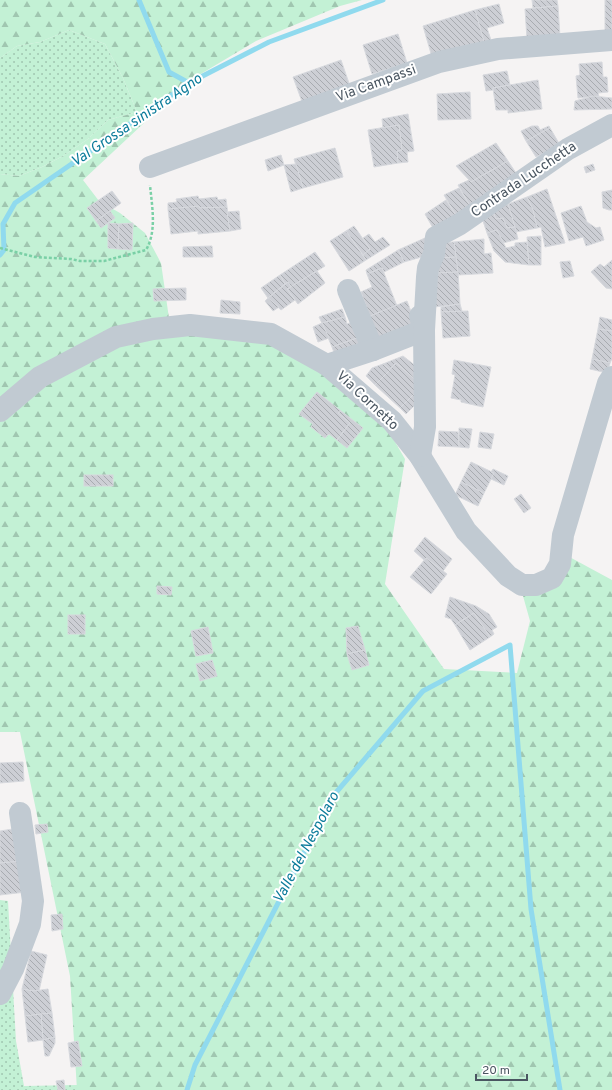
<svg xmlns="http://www.w3.org/2000/svg" width="612" height="1090" viewBox="0 0 612 1090" font-family="Overpass,sans-serif">
	<style>
		.grass { fill: url(#grass-dots) }
		.forest { fill: url(#forest-firs) }
		.lines { fill: none; stroke-linecap: round; stroke-linejoin: round }
		.stream { stroke: #90daee; stroke-width: 5 }
		.building { fill: url(#building-back-hatch); stroke: #d7d9de }
		.path { stroke: #7ad0a6; stroke-width: 2.5; stroke-dasharray: 3 2; stroke-linecap: butt }
		.minor { stroke: #c1cad2; stroke-width: 22 }
		.labels { text-anchor: middle; dominant-baseline: central; stroke-width: 4; stroke-linejoin: round; paint-order: stroke }
		.street-label { font-size: 14px; fill: #4a5661; stroke: #fff }
		.water-label { font-size: 15px; font-style: italic; fill: #0c7c9b; stroke: #fff }
	</style>
	<defs>
		<pattern id="grass-dots" width="8" height="8" patternUnits="userSpaceOnUse"><rect width="8" height="8" fill="#c3f1d5"/><path d="M2 2h.1M6 6h.1" fill="none" stroke="#a0c6b0" stroke-width="1.8" stroke-linecap="round"/></pattern>
		<pattern id="forest-firs" width="22" height="20" patternUnits="userSpaceOnUse"><rect width="22" height="20" fill="#c3f1d5"/><path d="M5 1l3.5 6h-7zM16 11l3.5 6h-7z" fill="#a0c6b0"/></pattern>
		<pattern id="building-back-hatch" width="6" height="6" patternUnits="userSpaceOnUse"><rect width="6" height="6" fill="#cdcfd5"/><path d="M-1 5l2 2M0 0l6 6M5-1l2 2" fill="none" stroke="#a8abb0"/></pattern>
	</defs>
	<rect width="100%" height="100%" fill="#f5f3f3"/>
	<!-- grass -->
	<g class="grass">
		<path d="M69,30l36,14 18,34 14,34 -29,8 -20,19 -25,17 -21,11 -23,9 -19,-2v-116l17,-12 23,-4z"/>
		<path d="M0,900l8,1 8,140 8,45 53,-1v5h-77z"/>
	</g>
	<!-- forest -->
	<path class="forest" d="M0,0h362l-22,6 -84,35 -67,40 -106,99 16,21 21,12 25,20 16,30 9,62 114,18 100,80 21,36 -20,125 59,85 73,4 13,-52 -7,-25 41,-42 48,26v510h-535l-7,-114 -50,-244h-20v-558l19,2 23,-9 21,-11 25,-17 20,-19 29,-8 -14,-34 -18,-34 -36,-14 -29,12 -23,4 -17,12z"/>
	<g class="lines">
		<!-- stream -->
		<g class="stream">
			<path d="M139,0l30,72 20,11"/>
			<path d="M0,255l4,-5 -1,-26 12,-21 174,-120 80,-41 114,-42"/>
			<path d="M187,1090l8,-25 138,-269 90,-105 87,-46 21,264 29,181"/>
		</g>
	</g>
	<!-- building -->
	<g class="building">
		<path d="M532,0h25l1,6 -25,2z"/>
		<rect x="605" y="0" width="7" height="34"/>
		<path d="M499,4l5,19 -17,5 4,12 -7,2 -9,-32z"/>
		<path d="M558,6l2,31 -33,2 -2,-30z"/>
		<path d="M475,10l9,32 -52,15 -9,-31z"/>
		<path d="M398,34l9,29 -35,11 -9,-29z"/>
		<path d="M341,60l10,29 -47,18 -11,-30z"/>
		<path d="M602,62l1,15h4l1,15 -10,1 1,3 -21,2 -2,-22 4,-1 -1,-11z"/>
		<path d="M507,71l3,14 -17,3v2l-7,1 -3,-16z"/>
		<path d="M538,80l4,29 -34,4v-3h-12l-3,-22z"/>
		<path d="M470,92l1,27 -33,1 -1,-26z"/>
		<path d="M593,96l19,2v11l-38,1 1,-9z"/>
		<path d="M408,114l6,37 -7,1 1,10 -10,1 -1,-12 5,-1 -3,-25 -16,3 -1,-9z"/>
		<path d="M399,125l3,25 -5,1 1,12 -24,4 -6,-37z"/>
		<path d="M532,126h6l2,4 9,-4 1,2 -24,13 -5,-10z"/>
		<path d="M550,128l10,17 -24,12 -10,-16z"/>
		<path d="M496,143l12,18 -37,21 -15,-16z"/>
		<path d="M335,148l8,29 -40,11 -9,-29z"/>
		<path d="M281,155l3,10 -16,6 -3,-11z"/>
		<path d="M508,161l12,18 -48,30 -14,-24 11,-5 2,2z"/>
		<path d="M296,164l7,24 -12,4 -7,-27z"/>
		<path d="M593,164l2,6 -9,3 -2,-6z"/>
		<path d="M459,188l13,21 -15,8 -13,-22z"/>
		<path d="M547,189l18,54 -20,4 -4,-20 -4,1 -4,-18 -6,-13z"/>
		<path d="M612,190v20h-3l-6,-2 -1,-16z"/>
		<path d="M112,191l9,12 -25,18 -9,-13z"/>
		<path d="M198,196l1,3 18,-2 1,3 8,-1 1,8 -59,2v-6l9,-1 -1,-3z"/>
		<path d="M527,197l6,13 4,18 -21,4 -8,-28z"/>
		<path d="M446,200l11,17 -24,11 -8,-14z"/>
		<path d="M508,204l7,23 -8,1 -4,-10 -7,1 -4,-9z"/>
		<path d="M199,206l1,2 27,-1 3,24 -32,3v-3l-27,3 -3,-25z"/>
		<path d="M581,206l6,16 9,6 4,-1 4,13 -18,6 -3,-9 -14,4 -8,-28z"/>
		<path d="M492,210l4,9 7,-1 4,10 8,-1 3,12 -15,4 -6,-13 -10,3 -6,-18z"/>
		<path d="M110,211l5,7 -14,10 -5,-7z"/>
		<path d="M239,211l2,18 -11,2 -3,-19z"/>
		<path d="M108,223l11,1 -1,25 -10,-1z"/>
		<path d="M133,223l-1,27 -14,-1 1,-25z"/>
		<path d="M354,226l16,23 -7,6 -17,-24z"/>
		<path d="M497,230l9,18 9,-2v-3l12,-1 2,23 -24,-3 -11,-11 -7,-18z"/>
		<path d="M346,231l20,29 -17,11 -19,-30z"/>
		<path d="M369,234l6,8 8,-5 7,8 -24,15 -3,-5 7,-6 -7,-11z"/>
		<path d="M541,236v29h-12l-2,-28z"/>
		<path d="M425,238l7,16 -28,8 -6,-12z"/>
		<path d="M484,239v15l7,-1 2,20 -35,2 -4,-33z"/>
		<path d="M454,242l2,15 -18,1v-15z"/>
		<path d="M212,246l1,11h-30v-10z"/>
		<path d="M398,250l6,12 -20,10 -2,-4 -15,6 -1,-4z"/>
		<path d="M315,252l10,14 -34,21 -3,-5 -3,2 -5,-9z"/>
		<path d="M456,257l2,15 -20,1v-15z"/>
		<path d="M612,260v29l-6,-1 -15,-16 9,-8 4,3z"/>
		<path d="M570,261l4,15 -11,2 -3,-16z"/>
		<path d="M382,268l15,38 -27,10 -9,-24 11,-5 -5,-13z"/>
		<path d="M317,271l8,12 -27,21 -11,-15z"/>
		<path d="M458,272l2,32 -26,3 4,-34z"/>
		<path d="M280,275l5,9 -17,14 -7,-10z"/>
		<path d="M288,282l3,5 -4,2 8,11 -14,10 -13,-12z"/>
		<path d="M186,288v12l-32,1 -1,-12z"/>
		<path d="M268,298l11,9 -6,4 -8,-10z"/>
		<path d="M221,300l19,2v12l-20,-1z"/>
		<path d="M407,301l10,26 -37,14 -10,-25z"/>
		<path d="M460,304l2,7 -21,1v-5z"/>
		<path d="M342,309l3,8 -23,6 -3,-6z"/>
		<path d="M468,311l2,25 -27,2 -2,-26z"/>
		<path d="M345,317l2,7 5,-2 5,16 -25,9 -10,-24z"/>
		<path d="M600,317l12,3v11l-14,-2z"/>
		<path d="M322,323l7,15 -11,4 -5,-15z"/>
		<path d="M598,329l14,2v28l-2,4 -18,-4z"/>
		<path d="M357,338l4,11 -25,9 -4,-11z"/>
		<path d="M403,356l14,11v14l-21,-18 -6,7 -7,-6z"/>
		<path d="M592,359l18,4 -3,10 -17,-4z"/>
		<path d="M454,360l37,7 -8,40 -22,-5v-2l-10,-2 4,-23 -3,-1z"/>
		<path d="M396,363l21,18v10l-17,17 -25,-23z"/>
		<path d="M383,364l7,6 -15,15 -9,-9 6,-8z"/>
		<path d="M417,391v12l-11,11 -6,-6z"/>
		<path d="M317,392l24,19 -3,2 12,10 -13,17 -8,-6 -4,4 -14,-11 2,-3 -14,-10z"/>
		<path d="M341,411l22,17 -16,20 -10,-8 13,-17 -12,-10z"/>
		<path d="M459,428l13,1 -3,19 -10,-1z"/>
		<path d="M439,431l19,1 1,15 -21,-1z"/>
		<path d="M480,432l14,2 -3,15 -13,-2z"/>
		<path d="M471,462l23,11 -10,20 -23,-11z"/>
		<path d="M493,469l15,7 -4,9 -13,-6 3,-6 -3,-1z"/>
		<rect x="84" y="475" width="29" height="11"/>
		<path d="M461,482l23,11 -6,13 -23,-11z"/>
		<path d="M521,494l10,14 -7,5 -10,-14z"/>
		<path d="M425,537l27,22 -9,12 -17,-13 -2,2 -10,-9z"/>
		<path d="M426,558l21,16 -16,20 -21,-17z"/>
		<path d="M157,586l15,1 -1,8 -14,-1z"/>
		<path d="M450,597l26,9 13,8 8,13 -5,3 2,4 -4,3 -16,-24 -19,12 -4,-6 -6,-2z"/>
		<path d="M474,613l16,24 -20,13 -15,-25z"/>
		<rect x="68" y="615" width="17" height="19"/>
		<path d="M358,626l7,24 -18,4 -1,-26z"/>
		<path d="M208,627l5,26 -17,3 -5,-25z"/>
		<path d="M365,650l4,15 -17,5 -5,-16z"/>
		<path d="M212,660l5,16 -17,5 -4,-17z"/>
		<path d="M23,762l1,19 -24,2v-20z"/>
		<path d="M47,824l1,8 -12,2 -1,-9z"/>
		<path d="M19,828l4,33 -23,2v-32z"/>
		<path d="M23,861l3,31 -26,3v-32z"/>
		<path d="M62,914l1,15 -11,2 -1,-16z"/>
		<path d="M31,951l16,4 -8,36h-5l-12,-2z"/>
		<path d="M22,989l12,2 14,-2 4,24 -27,3z"/>
		<path d="M52,1013l3,24 -12,3 -2,-26z"/>
		<path d="M41,1014l2,26 -15,2 -3,-26z"/>
		<path d="M55,1037v6l-6,13h-4l-2,-16z"/>
		<path d="M78,1041l4,25 -11,1 -3,-24z"/>
		<path d="M64,1080l1,10h-7l-2,-9z"/>
	</g>
	<g class="lines">
		<!-- path -->
		<path class="path" d="M0,248l35,9 36,2 9,2h24l42,-11c11,-19 6,-43 4,-65"/>
		<!-- minor -->
		<g class="minor">
			<path d="M150,167l289,-105 59,-13 114,-9"/>
			<path d="M348,290l25,60"/>
			<path d="M327,365l46,-15 51,-20 -4,-14"/>
			<path d="M0,411l40,-34 76,-40 37,-8 37,-4 81,9 56,31 65,56 28,35 46,75 42,45 14,9h14l16,-7 8,-14 3,-29 45,-152 4,-6"/>
			<path d="M420,456l5,-29 -1,-97 3,-53 1,-9 6,-14 2,-17 24,-13 108,-75 44,-24"/>
			<path d="M0,994l13,-25 17,-45 3,-23 -13,-88"/>
		</g>
	</g>
	<g class="labels">
		<!-- street labels -->
		<g class="street-label">
			<text transform="translate(376 84) rotate(-20)">Via Campassi</text>
			<text transform="translate(524 180) rotate(-34)">Contrada Lucchetta</text>
			<text transform="translate(367 401) rotate(43)">Via Cornetto</text>
		</g>
		<!-- water labels -->
		<g class="water-label">
			<text transform="translate(137 121) rotate(-34)">Val Grossa sinistra Agno</text>
			<text transform="translate(307 848) rotate(-62)">Valle del Nespolaro</text>
		</g>
	</g>
	<!-- scale -->
	<path d="M476 1074v6h51v-6" fill="none" stroke="#4a5661" stroke-width="2"/>
	<text x="482" y="1074" font-size="12" fill="#4a5661" stroke="#ffffff" stroke-width="3" paint-order="stroke">20 m</text>
</svg>
